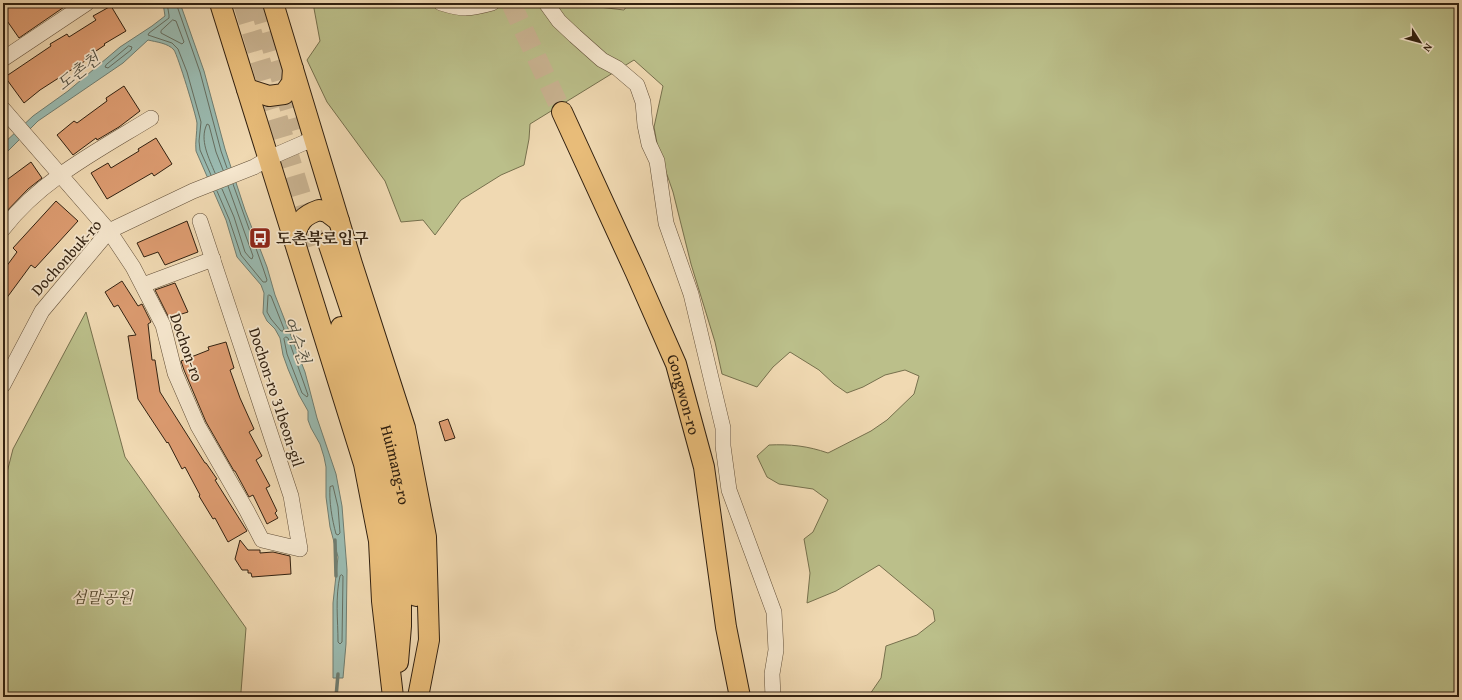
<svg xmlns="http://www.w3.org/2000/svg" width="1462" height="700" viewBox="0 0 1462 700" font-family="'Gentium Book Plus','Noto Serif KR',serif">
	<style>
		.green { fill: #bbbf8a; stroke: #76704d }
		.water { fill: #9abab0; stroke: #707d70 }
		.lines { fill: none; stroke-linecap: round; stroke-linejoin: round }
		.shore { stroke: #666e60; stroke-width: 1 }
		.stream { stroke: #707d70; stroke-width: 3.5 }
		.building { fill: #dc9b70; stroke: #322110 }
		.major-tunnel { stroke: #cab492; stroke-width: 20; stroke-dasharray: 20 10; stroke-linecap: butt }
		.minor-casing { stroke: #624f38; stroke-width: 16 }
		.major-casing { stroke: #322110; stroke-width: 22 }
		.minor { stroke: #f5e6cd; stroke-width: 15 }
		.major { stroke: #e8bc79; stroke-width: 20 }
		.labels { text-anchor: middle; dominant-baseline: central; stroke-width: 3.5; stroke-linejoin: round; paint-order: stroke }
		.poi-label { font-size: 16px; font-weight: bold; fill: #322110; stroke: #f5e6cd; text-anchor: start }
		.street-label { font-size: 16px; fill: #322110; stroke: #f5e6cd }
		.park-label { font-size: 16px; font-style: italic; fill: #54482e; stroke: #f5e6cd }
		.water-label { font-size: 17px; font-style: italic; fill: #514f40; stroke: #f5e6cd }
	</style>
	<rect width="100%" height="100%" fill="#f0d9b2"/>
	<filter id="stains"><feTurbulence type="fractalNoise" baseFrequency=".005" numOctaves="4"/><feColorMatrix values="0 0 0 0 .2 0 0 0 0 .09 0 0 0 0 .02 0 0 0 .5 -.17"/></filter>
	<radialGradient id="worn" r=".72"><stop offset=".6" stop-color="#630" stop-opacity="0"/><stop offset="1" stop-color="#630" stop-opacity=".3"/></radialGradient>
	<!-- green -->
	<g class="green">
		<path d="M313,3h108l1,2 1,-2h155l4,2 42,5 5,-7h830v694h-588l-1,-3 11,-16 5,-32 31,-11 18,-14 -2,-11 -54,-45 -43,26 -29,12 3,-30 -6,-34 9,-7 15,-32 -15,-11 -34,-5 -12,-7 -10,-21 12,-11c21,-1 39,1 59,8l43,-22 16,-11 27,-26 5,-18 -14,-6 -20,5 -22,12 -16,6 -13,-9 -15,-14 -29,-18 -17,15 -16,20 -35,-13 -7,-32 -24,-78 -18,-72 -15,-43 -4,-22 9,-41 -29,-26 -104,64 -1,15 -5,26 -23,10 -40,25 -26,35 -12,-15 -22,2 -16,-41 -58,-79 -20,-42 13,-19z"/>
		<path d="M86,312l39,145 121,171 -5,64 -2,5h-236v-209l10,-39z"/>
	</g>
	<!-- water -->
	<path class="water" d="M163,3h17l24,68 21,78 20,61 22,57 8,28 30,77 12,46 19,56 6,32 5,64 -1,74 -3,34h-10v-75l5,-46 -8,-30 -4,-30v-30l-2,-10 -4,-13 -9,-16 -3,-8v-9l-9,-16 -11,-26 -5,-14 -3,-17 -5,-9 -8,-8 -4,-8 1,-20 -3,-8 -24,-28 -11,-37 -30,-69c-1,-9 1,-18 1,-28 -1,-8 -19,-67 -23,-73 -6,-7 -18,-8 -26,-10l-25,23 -85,58 -35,35v-12l30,-28 35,-25 52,-44 32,-21 13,-10z"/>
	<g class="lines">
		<!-- shore -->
		<g class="shore">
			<path d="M167,3l2,12v3l-20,15 -1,2 24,8 6,6 9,23 14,50 -2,19 1,9 11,25"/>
			<path d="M176,3l24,69 21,79 6,17"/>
			<path d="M173,20l3,1 8,21 -2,2 -21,-11v-2z"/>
			<path d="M129,46l3,1 -1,3 -23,18 -3,-1 1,-2z"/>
			<path d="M215,173c-6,-15 -16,-33 -8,-49l2,1 7,27 7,18"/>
			<path d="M222,189l12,28 11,35 5,6 2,1 1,-3 -25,-70"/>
			<path d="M217,191l12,28 12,36 22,27h3l1,-2 -4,-12 -30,-84"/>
			<path d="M269,295l2,1 13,33 -1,2h-2l-10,-12 -4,-7 1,-16z"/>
			<path d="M286,337l2,1 20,57 -1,2 -5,-4 -15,-39 -3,-15z"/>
			<path d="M333,486l5,21 2,26 -2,2 -2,-1c-4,-15 -7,-32 -6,-47z"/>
			<path d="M342,575l1,1 -1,66 -2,2 -2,-2c0,-22 -3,-45 2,-66z"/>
		</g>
		<!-- stream -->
		<g class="stream">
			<path d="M335,540l1,36"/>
			<path d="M336,697l2,-23"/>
		</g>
	</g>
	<!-- building -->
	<g class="building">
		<path d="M3,3h67l-51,35 -16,-23z"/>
		<path d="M111,6l15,25 -22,13 1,1 -21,14 1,2 -45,29 -16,13 -19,-26 46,-31 -1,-2 17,-10 2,3 27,-17 -3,-4z"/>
		<path d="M124,86l16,25 -21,16 -22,13 -1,-2 -23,17 -16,-20 17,-14 3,2 30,-22 -1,-3z"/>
		<path d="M156,138l16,26 -18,12 -2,-3 -45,26 -16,-26 17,-10 3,5 28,-17 -1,-2z"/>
		<path d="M31,162l11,16 -14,11 -25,26v-29l5,-7z"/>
		<path d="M56,201l22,20 -43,47 -4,-3 -28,38v-32l14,-19 -4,-4z"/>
		<path d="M187,221l11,31 -33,13 -7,-13 -14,5 -7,-14z"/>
		<path d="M122,281l16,25 4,-2 9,18 -3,2 4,36h3l5,32 45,71h1l11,16 -2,1 32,51 -19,11 -13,-24 -2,1 -14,-23 1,-1 -15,-28 -3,2 -14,-27 -1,1 -29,-44 -10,-63 8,-1 -18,-30 -4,2 -9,-15z"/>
		<path d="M175,283l13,29 -19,6 -14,-28z"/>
		<path d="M226,342l8,26 -4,2 10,28 14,31 -5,3 13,24 -6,4 14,26 -4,2 11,23 -2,2 3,5 -11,6 -14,-29 -4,2 -14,-26h-1l-28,-49 -22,-52 -3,-9 28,-11 -1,-3z"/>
		<path d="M448,419l7,19 -10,3 -6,-19z"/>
		<path d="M240,540l8,10h12v3l13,-1 17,4 1,18 -39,3 -1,-4h-3v-3h-6l-7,-11z"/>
	</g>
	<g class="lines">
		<!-- major-tunnel -->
		<g class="major-tunnel">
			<path d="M243,3l73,242"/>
			<path d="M259,3l37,127"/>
			<path d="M511,3l51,109"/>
		</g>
		<!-- minor casing -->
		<g class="minor-casing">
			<g id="minor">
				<path d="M441,3c22,7 29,6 51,0"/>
				<path d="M546,3l13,18 16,15 27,24 15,8 20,17 6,17 2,23 4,19 8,17 9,62 25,71 32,134v18l6,44 45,122 2,38 -4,24 1,23"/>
				<path d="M3,59l84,-56"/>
				<path d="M3,109l106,122 24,36 30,58 12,48 23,53 49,85 15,29 38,9 -9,-53 -91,-275"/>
				<path d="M3,229c37,-49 96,-79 148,-111"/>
				<path d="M143,285l70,-26"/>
				<path d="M3,385l39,-74 67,-80 84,-40 61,-24 15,-9 46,-20"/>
			</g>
		</g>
		<!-- major casing -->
		<g class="major-casing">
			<g id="major">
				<path d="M220,3l144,461 15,77 3,60 11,96"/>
				<path d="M273,3l79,261 53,164 21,109 3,103 -11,57"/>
				<path d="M247,89l22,7 15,-2 8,-11 1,-14"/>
				<path id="s1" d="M562,112l73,159 41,93 28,103 22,160 14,70"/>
				<path d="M294,238c5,-16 8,-22 25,-28l8,2 12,9"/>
				<path id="s2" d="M328,242c28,85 59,170 76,258 6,31 11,64 12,96"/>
				<path d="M341,327l28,91 14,54 18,122v32l-3,36"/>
			</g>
		</g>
		<!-- minor -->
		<use href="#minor" class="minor"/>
		<!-- major -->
		<use href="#major" class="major"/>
	</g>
	<!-- icons -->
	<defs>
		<g id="bus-square" transform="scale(1.15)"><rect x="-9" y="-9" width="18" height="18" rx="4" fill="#8f2418" stroke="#f5e6cd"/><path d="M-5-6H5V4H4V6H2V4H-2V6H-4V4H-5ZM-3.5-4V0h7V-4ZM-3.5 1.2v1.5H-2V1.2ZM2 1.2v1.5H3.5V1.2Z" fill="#fff"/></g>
	</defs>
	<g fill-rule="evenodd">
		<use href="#bus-square" x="260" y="238"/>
	</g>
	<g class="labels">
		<!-- poi labels -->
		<g class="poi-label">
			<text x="276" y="238">도촌북로입구</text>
		</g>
		<!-- street labels -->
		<g class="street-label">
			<text transform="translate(66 257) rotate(-48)">Dochonbuk-ro</text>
			<text transform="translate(187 347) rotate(71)">Dochon-ro</text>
			<text stroke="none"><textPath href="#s1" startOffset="308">Gongwon-ro</textPath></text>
			<text transform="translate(277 397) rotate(72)">Dochon-ro 31beon-gil</text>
			<text stroke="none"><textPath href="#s2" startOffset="233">Huimang-ro</textPath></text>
		</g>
		<!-- park labels -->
		<g class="park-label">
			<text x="102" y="597">섬말공원</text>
		</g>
		<!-- water labels -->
		<g class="water-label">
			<text transform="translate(78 71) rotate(-38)">도촌천</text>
			<text transform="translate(297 340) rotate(69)">여수천</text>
		</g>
	</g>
	<!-- margin -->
	<rect width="1462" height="700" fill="none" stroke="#f0d9b2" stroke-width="16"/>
	<rect x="4" y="4" width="1454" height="692" fill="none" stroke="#322110" stroke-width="2"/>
	<rect x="8" y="8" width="1446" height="684" fill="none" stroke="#322110"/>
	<!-- north arrow -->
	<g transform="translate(1420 42) rotate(126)" stroke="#f5e6cd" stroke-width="3" paint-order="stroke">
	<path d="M0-3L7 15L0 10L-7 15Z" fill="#322110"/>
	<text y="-6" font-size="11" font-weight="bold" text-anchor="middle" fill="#322110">N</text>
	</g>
	<rect width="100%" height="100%" filter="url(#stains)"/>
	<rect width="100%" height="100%" fill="url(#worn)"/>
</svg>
